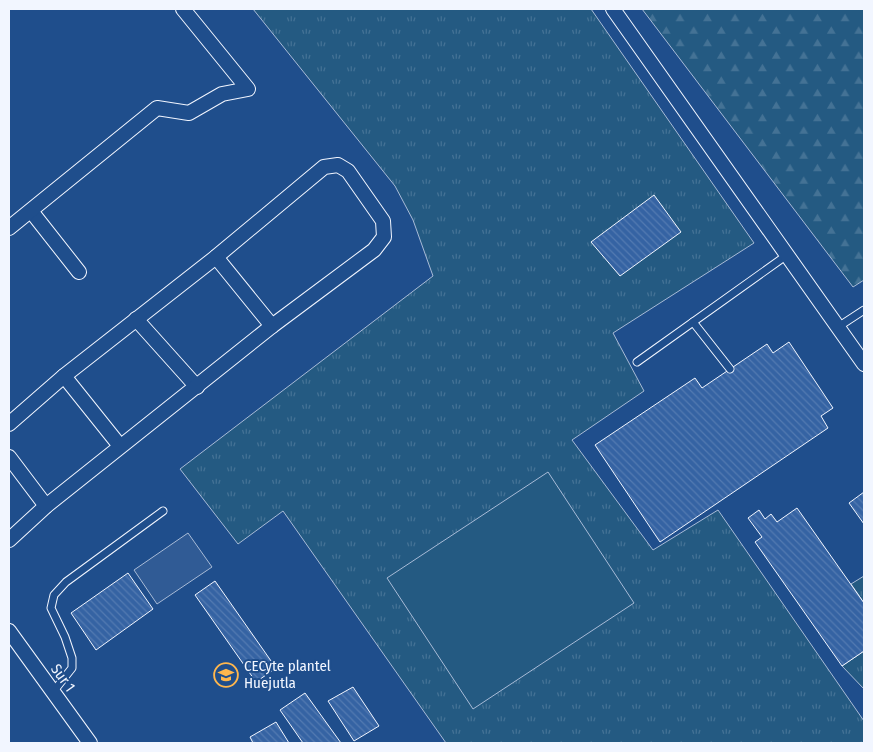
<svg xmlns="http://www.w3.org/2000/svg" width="873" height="752" viewBox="0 0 873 752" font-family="'Fira Sans Condensed',sans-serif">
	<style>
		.grass { fill: url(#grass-tufts); stroke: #a8bbd7 }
		.forest { fill: url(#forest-firs); stroke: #a8bbd7 }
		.pitch { fill: #245a82; stroke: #a8bbd7 }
		.parking { fill: #305b95; stroke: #a8bbd7 }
		.building { fill: url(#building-back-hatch); stroke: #f2f6ff }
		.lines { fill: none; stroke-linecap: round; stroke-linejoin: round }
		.lane-casing { stroke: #f2f6ff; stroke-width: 9 }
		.street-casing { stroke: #f2f6ff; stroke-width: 16 }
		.lane { stroke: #1f4e8c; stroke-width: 7 }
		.street { stroke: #1f4e8c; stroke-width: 14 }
		.labels { text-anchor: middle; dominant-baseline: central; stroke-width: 4; stroke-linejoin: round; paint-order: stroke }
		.poi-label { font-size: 15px; fill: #f2f6ff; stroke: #1f4e8c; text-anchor: start }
		.street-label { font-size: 15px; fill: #f2f6ff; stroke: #1f4e8c }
	</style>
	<defs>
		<pattern id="grass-tufts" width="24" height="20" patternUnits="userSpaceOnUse" patternTransform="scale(1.25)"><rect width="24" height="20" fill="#245a82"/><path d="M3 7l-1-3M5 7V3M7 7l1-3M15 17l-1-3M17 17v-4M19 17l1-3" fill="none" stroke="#447295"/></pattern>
		<pattern id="forest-firs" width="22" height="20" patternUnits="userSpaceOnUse" patternTransform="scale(1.25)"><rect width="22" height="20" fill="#245a82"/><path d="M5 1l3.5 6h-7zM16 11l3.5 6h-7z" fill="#447295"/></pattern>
		<pattern id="building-back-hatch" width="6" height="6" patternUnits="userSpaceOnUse" patternTransform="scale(1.25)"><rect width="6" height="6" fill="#3563a3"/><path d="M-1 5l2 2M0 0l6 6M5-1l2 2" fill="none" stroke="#537ab1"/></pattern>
	</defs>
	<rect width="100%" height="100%" fill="#1f4e8c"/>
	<!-- grass -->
	<g class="grass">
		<path d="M253,9h338l163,234 -141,90 31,58 -72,49 81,110 65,-40 146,211v22h-418l-163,-232 -45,33 -58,-75 253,-193 -20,-56 -18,-34z"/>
		<path d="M864,576v27l-13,-19z"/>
		<path d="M864,651v38l-22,-23z"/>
	</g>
	<!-- forest -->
	<path class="forest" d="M642,9h222v271l-11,7z"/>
	<!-- pitch -->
	<path class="pitch" d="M548,472l86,131 -161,106 -86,-131z"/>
	<!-- parking -->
	<path class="parking" d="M188,533l24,34 -55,37 -23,-34z"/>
	<!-- building -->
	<g class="building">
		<path d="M654,195l27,37 -61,44 -29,-34z"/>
		<path d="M789,342l44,66 -12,8 7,12 -168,114 -65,-97 100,-67 7,10 65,-44 6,9z"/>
		<path d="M864,492v32l-15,-21z"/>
		<path d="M797,508l67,95v48l-22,15 -87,-124 7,-5 -14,-19 11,-8 6,9 6,-5 6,8z"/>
		<path d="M128,573l25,36 -57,41 -25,-37z"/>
		<path d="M215,581l61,87 -20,14 -61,-87z"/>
		<path d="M353,687l26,39 -25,15 -26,-40z"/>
		<path d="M305,693l36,50h-38l-23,-33z"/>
		<path d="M276,722l13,21h-36l-3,-6z"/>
	</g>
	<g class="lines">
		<!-- lane casing -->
		<g class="lane-casing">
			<g id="lane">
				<path d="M693,322l37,47"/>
				<path d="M838,327l26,-17"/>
				<path d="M637,362l150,-107"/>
				<path d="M53,692l19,-24v-10l-7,-21 -14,-29 3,-13 12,-13 97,-71"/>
			</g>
		</g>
		<!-- street casing -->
		<g class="street-casing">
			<g id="street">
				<path d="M613,9l251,355"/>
				<path d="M31,211l48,61"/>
				<path d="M9,228l148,-120 32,5 33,-19 26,-5 -65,-80"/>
				<path d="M216,257l56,69"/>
				<path d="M136,319l61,68"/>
				<path d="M64,376l56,70"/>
				<path d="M9,424l55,-48 152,-119 108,-90 14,-2 10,6 35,50 1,16 -10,13 -102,76 -226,180 -37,34"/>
				<path d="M9,457l37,49"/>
				<path d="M9,631l81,112"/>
			</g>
		</g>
		<!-- lane -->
		<use href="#lane" class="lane"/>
		<!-- street -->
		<use href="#street" class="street"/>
	</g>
	<!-- icons -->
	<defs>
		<g id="university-ring" transform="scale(1.25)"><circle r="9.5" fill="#1f4e8c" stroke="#ffb74d" stroke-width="1.5"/><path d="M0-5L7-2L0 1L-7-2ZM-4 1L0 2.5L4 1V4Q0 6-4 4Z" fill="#ffb74d"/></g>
	</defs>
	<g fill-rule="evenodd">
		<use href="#university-ring" x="226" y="675"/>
	</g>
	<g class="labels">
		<!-- poi labels -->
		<g class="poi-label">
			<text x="244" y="666">CECyte plantel<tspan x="244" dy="17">Huejutla</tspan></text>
		</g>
		<!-- street labels -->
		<g class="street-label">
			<text transform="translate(63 678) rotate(54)">Sur 1</text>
		</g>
	</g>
	<!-- border -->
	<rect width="873" height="752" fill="none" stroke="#f2f6ff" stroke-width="20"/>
</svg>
